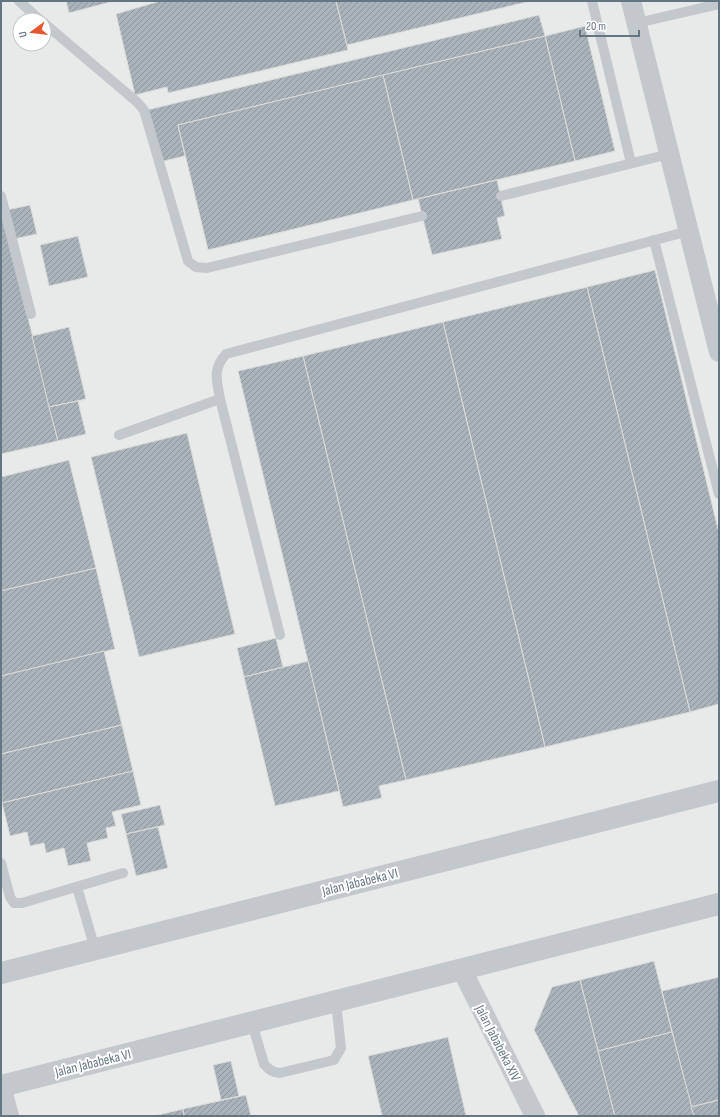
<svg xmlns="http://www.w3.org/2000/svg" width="720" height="1117" viewBox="0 0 720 1117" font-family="'Sofia Sans Condensed',sans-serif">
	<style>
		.built { fill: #e8e9e9; fill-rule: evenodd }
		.building { fill: url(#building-hatch); stroke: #dcdcda }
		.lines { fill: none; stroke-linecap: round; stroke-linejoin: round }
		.service { stroke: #c3c8cc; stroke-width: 10 }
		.minor { stroke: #c3c8cc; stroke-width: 20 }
		.tertiary { stroke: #c3c8cc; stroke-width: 22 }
		.labels { text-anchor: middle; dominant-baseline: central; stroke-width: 4; stroke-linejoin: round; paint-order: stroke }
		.street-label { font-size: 14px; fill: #657683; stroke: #fff }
	</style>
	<defs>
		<pattern id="building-hatch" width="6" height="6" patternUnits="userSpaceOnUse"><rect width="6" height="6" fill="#aab3b9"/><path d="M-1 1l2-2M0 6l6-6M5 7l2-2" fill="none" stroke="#8e969c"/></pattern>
	</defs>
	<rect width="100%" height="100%" fill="#fafaf8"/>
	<!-- built -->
	<path class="built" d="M1,1h718v1115h-718zM20,20h24v24h-24z"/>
	<!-- building -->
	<g class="building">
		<path d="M66,1h48l-45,12z"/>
		<path d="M160,1h176l12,49 -180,43 -1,-6 -32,8 -19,-81z"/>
		<path d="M336,1h195l-184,44z"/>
		<path d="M539,15l6,21 -367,89 7,31 -25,6 -13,-52z"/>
		<path d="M585,26l30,125 -40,10 -30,-125z"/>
		<path d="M545,36l30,125 -162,39 -30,-125z"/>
		<path d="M383,75l30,125 -205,50 -30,-125z"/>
		<path d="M497,180l8,36 -8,2 5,21 -70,16 -14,-56z"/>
		<path d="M30,205l7,29 -23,5 -7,-29z"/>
		<path d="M1,206l57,235 -57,13z"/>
		<path d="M78,236l10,41 -39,9 -9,-41z"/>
		<path d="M655,270l64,263v171l-29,8 -103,-425z"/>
		<path d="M587,287l103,425 -145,35 -102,-425z"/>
		<path d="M443,322l102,425 -139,33 -103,-424z"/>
		<path d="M69,327l17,72 -37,8 -17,-71z"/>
		<path d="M303,356l103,424 -27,6 3,12 -39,9 -105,-436z"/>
		<path d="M78,401l8,33 -28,7 -9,-34z"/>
		<path d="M187,433l48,201 -96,23 -48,-200z"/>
		<path d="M69,460l27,108 -95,23v-114z"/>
		<path d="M96,568l19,81 -114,27v-85z"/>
		<path d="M276,638l7,29 -39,10 -7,-29z"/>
		<path d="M104,651l18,74 -121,29v-78z"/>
		<path d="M308,661l31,130 -64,15 -31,-129z"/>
		<path d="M122,725l11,46 -131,32 -1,-49z"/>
		<path d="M133,771l8,34 -29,7 4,14 -10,2 2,10 -21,5 4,18 -23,5 -4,-18 -18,5 -2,-10 -14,3 -3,-14 -17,4 -8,-33z"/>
		<path d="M160,805l5,20 -39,9 -5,-20z"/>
		<path d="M158,827l10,41 -32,8 -10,-42z"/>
		<path d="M654,961l18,71 -74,19 -18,-71z"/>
		<path d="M719,977v123l-28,7 -29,-116z"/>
		<path d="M580,980l18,71 17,65h-36l-45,-86 18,-43z"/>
		<path d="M672,1032l22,84h-79l-17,-65z"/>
		<path d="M448,1037l18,79h-84l-14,-60z"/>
		<path d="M231,1061l8,35 -18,4 -8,-35z"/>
		<path d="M246,1095l5,21h-67l-1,-7z"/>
		<path d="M719,1100v16h-25l-3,-9z"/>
		<path d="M183,1109l1,7h-30z"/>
	</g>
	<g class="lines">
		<!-- service -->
		<g class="service">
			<path d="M19,1l21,19"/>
			<path d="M592,1l39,162"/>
			<path d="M44,23l93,79 7,8 44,151 8,6 11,1 215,-52"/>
			<path d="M637,23l82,-19"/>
			<path d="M1,196l30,118"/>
			<path d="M501,196l168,-42"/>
			<path d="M654,240l65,254"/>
			<path d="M220,399l60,236"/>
			<path d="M119,435l101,-36c-3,-19 -8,-29 6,-45l463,-123"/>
			<path d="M1,863l9,34 4,6h8l101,-30"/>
			<path d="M77,887l18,62"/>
			<path d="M252,1023l12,41c5,6 8,8 16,9l54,-13 7,-12 -5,-46"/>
		</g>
		<!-- minor -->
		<g class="minor">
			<path d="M631,1l88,351"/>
			<path d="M462,970l73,146"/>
			<path d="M1,1086l8,30"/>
		</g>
		<!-- tertiary -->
		<g class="tertiary">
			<path d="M1,973l718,-182"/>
			<path d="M1,1086l718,-182"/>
		</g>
	</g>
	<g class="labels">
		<!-- street labels -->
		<g class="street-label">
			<text transform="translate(360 882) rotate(-14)">Jalan Jababeka VI</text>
			<text transform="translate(498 1043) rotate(63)">Jalan Jababeka XIV</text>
			<text transform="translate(93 1063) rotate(-14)">Jalan Jababeka VI</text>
		</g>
	</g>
	<!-- border -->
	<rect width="720" height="1117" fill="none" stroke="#657683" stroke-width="4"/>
	<!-- north arrow -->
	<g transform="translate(32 32) rotate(255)"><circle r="19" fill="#ffffff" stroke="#c1c8cd"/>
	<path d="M0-3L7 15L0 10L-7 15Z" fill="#e4572e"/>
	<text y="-6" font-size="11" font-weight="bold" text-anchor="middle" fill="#657683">U</text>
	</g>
	<!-- scale -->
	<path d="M580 30v6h59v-6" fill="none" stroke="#657683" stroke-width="2"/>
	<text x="586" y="30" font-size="12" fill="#657683" stroke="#ffffff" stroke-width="3" paint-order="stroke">20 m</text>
</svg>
